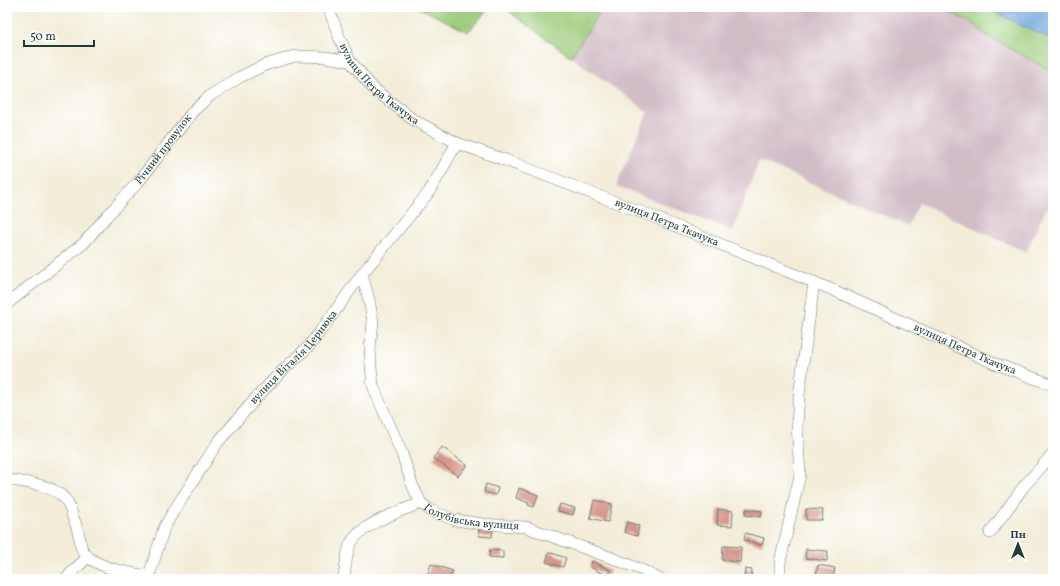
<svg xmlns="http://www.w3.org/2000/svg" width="1060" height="586" viewBox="0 0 1060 586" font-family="Vollkorn,serif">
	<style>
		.industrial { fill: #d2bdc7 }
		.green { fill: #9ccc7b; stroke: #5e8458 }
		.water { fill: #6da3db; stroke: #467088 }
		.building { fill: #d6988d }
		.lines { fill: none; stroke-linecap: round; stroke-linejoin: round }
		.street-casing { stroke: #697b6e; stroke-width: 12 }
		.street { stroke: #fff; stroke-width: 11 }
		.labels { text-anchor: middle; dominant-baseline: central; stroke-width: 3; stroke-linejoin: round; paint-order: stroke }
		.street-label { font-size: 11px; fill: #1f3d34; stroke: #fff }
	</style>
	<rect width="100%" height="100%" fill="#fff"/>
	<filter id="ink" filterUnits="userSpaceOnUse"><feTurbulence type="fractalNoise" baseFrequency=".025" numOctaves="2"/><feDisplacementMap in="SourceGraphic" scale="8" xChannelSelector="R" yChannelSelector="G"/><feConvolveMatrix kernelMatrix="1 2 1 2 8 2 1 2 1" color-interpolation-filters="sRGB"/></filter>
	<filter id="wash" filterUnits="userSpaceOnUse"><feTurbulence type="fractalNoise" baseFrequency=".012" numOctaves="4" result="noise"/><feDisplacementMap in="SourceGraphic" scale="16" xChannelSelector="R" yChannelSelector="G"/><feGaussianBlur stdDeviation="0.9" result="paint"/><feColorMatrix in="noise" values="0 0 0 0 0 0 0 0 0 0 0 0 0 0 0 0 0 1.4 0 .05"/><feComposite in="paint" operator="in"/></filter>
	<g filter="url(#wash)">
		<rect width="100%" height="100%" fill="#f3edd9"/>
		<!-- industrial -->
		<path class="industrial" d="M603,7h337l33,17 15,12 41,23 24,13v139l-7,-3 -20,44 -107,-49 -11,23 -149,-66 -26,71 -117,-45 32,-74 -77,-55z"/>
		<!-- green -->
		<g class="green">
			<path d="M418,7h72l-22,25z"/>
			<path d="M503,7h100l-32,50z"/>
			<path d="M940,7h47l8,5 58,28v32l-24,-13 -41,-23 -15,-12z"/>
		</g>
		<!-- water -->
		<path class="water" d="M987,7h62l4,2v31l-31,-14z"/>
		<g id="blocks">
			<!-- building -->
			<g class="building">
				<path d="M442,447l25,18 -9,11 -25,-18z"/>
				<path d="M486,484l12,4 -2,7 -12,-3z"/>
				<path d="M519,488l19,7 -4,12 -6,-2 1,-2 -13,-5z"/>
				<path d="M594,500l18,4 -4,18 -18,-4z"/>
				<path d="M560,504l15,4 -2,7 -15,-4z"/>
				<path d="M718,509l15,2 -1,15 -15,-1z"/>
				<path d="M746,509l16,2 -1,6 -16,-2z"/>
				<path d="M806,509l17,1 -1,10h-16z"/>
				<path d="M627,522l12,4 -2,10 -13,-4z"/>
				<path d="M479,529l14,1 -1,7 -13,-1z"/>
				<path d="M745,533l19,5 -2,7 -18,-5z"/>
				<path d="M723,546l18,1 -1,15 -18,-2z"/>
				<path d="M806,549l22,2 -1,10 -22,-3z"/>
				<path d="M490,550l13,1v7l-14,-1z"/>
				<path d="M549,552l17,6 -3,9 -17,-5z"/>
				<path d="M592,561l18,9 -3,6 -17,-9z"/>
				<path d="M431,564l22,7 -3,8h-15l-8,-3z"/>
				<path d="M818,565l17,3 -2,11 -17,-3z"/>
				<path d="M745,569l7,1 -1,9h-7z"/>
			</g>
		</g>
	</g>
	<g filter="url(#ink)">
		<use href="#blocks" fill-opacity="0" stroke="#697b6e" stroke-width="1"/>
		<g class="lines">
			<!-- street casing -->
			<g class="street-casing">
				<g id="street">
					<path id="s1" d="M328,7l12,32 10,22 23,27 39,31 45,24 48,17 141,54 187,76 163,74 57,21"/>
					<path id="s2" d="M362,274l7,26 4,22 -3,27 1,18 2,19 29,68 11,33 8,16 10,8 24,9 28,4 43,3 86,31 30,12 17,9"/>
					<path id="s3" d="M7,304l77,-61 22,-26 34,-37 53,-69 18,-16 29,-18 25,-12 30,-9 30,1 25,4"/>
					<path d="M7,479c20,5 38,3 55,17 6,4 9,15 11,21 2,5 4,10 5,15 2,5 2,10 3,15 8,21 49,26 68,29"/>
					<path d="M990,533l34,-47 29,-32"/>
					<path d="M780,577v-15l20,-87 -3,-50 2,-30 15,-113"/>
					<path d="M66,579l7,-8 15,-14"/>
					<path id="s4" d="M152,579l-3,-3 15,-48 9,-16 45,-70 39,-45 26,-27 26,-24 24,-32 29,-40 67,-82 28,-49"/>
					<path d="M344,579c1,-11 2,-23 6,-34 9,-21 51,-34 71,-42"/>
				</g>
			</g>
			<!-- street -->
			<use href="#street" class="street"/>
		</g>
	</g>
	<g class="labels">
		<!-- street labels -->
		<g class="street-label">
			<text stroke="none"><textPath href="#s1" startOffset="95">вулиця Петра Ткачука</textPath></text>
			<text stroke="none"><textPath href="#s3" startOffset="221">Річний провулок</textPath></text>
			<text stroke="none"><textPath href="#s1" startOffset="419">вулиця Петра Ткачука</textPath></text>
			<text stroke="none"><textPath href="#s1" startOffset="743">вулиця Петра Ткачука</textPath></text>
			<text stroke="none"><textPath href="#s4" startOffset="270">вулиця Віталія Цернюка</textPath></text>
			<text stroke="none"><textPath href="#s2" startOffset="294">Голубівська вулиця</textPath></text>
		</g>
	</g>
	<!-- margin -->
	<rect width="1060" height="586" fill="none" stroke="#fff" stroke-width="24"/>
	<!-- north arrow -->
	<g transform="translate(1018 544)" stroke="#ffffff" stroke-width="3" paint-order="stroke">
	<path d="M0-3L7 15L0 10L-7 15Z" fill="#1f3d34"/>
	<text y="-6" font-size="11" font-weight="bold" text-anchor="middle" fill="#1f3d34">Пн</text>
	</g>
	<!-- scale -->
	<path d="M24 40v6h70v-6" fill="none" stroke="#1f3d34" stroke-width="2"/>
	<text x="30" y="40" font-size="12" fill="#1f3d34" stroke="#ffffff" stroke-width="3" paint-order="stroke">50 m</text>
</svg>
